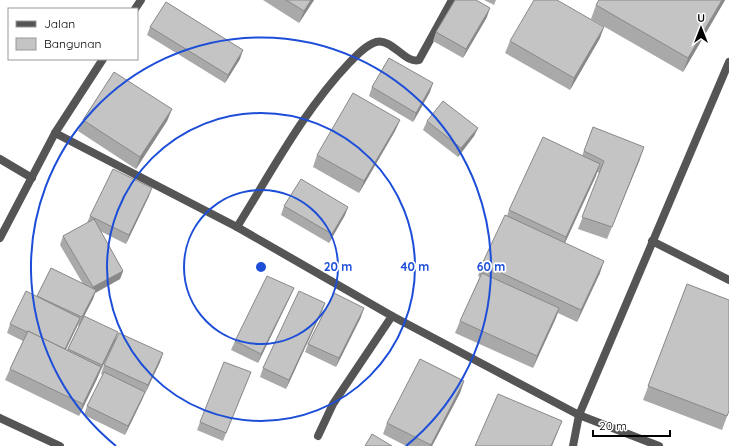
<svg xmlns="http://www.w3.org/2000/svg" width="729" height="446" viewBox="0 0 729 446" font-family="Quicksand,sans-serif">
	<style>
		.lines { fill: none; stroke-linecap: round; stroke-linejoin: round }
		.minor { stroke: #555; stroke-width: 8 }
		.tertiary { stroke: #555; stroke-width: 8 }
		.wall { fill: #a9a9a9 }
		.shaded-wall { fill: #898989 }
		.building { fill: #c4c4c4; stroke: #898989 }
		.ring { fill: none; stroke: #1d4ed8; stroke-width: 2 }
		.centre { fill: #1d4ed8; stroke: #fff; stroke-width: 2 }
		.ring-label { font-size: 12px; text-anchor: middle; font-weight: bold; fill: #1d4ed8; stroke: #fff; stroke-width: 3.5; stroke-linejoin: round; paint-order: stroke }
	</style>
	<rect width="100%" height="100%" fill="#fff"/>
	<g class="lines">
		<!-- minor -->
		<g class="minor">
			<path d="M55,133l182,94 155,89 187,99 80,31"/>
			<path d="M0,159l32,19"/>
			<path d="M237,227c35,-56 67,-117 113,-165 7,-7 16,-17 26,-20 16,-4 29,22 43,18l33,-60"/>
			<path d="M652,241l77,39"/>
			<path d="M0,418l60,28"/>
			<path d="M318,436l15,-32 59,-88"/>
			<path d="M573,446l6,-31 150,-353"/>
		</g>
		<!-- tertiary -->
		<g class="tertiary">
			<path d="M135,9l6,-9"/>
			<path d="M0,238l55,-105 48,-74"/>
		</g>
	</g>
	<!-- wall -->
	<g class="wall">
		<path d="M263,0h51l-15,23z"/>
		<path d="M484,0h12l-2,5z"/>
		<path d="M599,0h126l-42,72 -92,-53 5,-14z"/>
		<path d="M487,17l-24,41 -30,-17 3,-9z"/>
		<path d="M150,27l90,32 -15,24 -78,-48z"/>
		<path d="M600,38l-30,52 -65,-37 5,-12z"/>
		<path d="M372,87l58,5 -17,30 -44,-26z"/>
		<path d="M172,109l-5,12 -31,48 -58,-38 5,-11z"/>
		<path d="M400,120l-5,11 -36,62 -46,-26 4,-12z"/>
		<path d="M427,121l51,7 -4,8 -16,21 -35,-27z"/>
		<path d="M593,127l47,32 -33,80 -29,-10 22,-56 -3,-1 -32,71 35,30 -23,49 -19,-9 -3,7 -22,48 -78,-35 5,-12 20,-44 -2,-1 4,-12 25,-48 2,-6 73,-54z"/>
		<path d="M149,196l-23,48 -26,-13 23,40 -3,8 -25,14 -2,6 -14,27 -1,-1 -12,25h1l17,-34 31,25 -36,75 -74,-36 5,-11 13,-28 -16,-8 3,-9 27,-27 14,-29 32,16 -23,-39 3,-9 24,-13 3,-7z"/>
		<path d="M284,206l64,1 -3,8 -16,28 -48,-28z"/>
		<path d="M687,284l42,127 -7,19 -79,-30z"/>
		<path d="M294,288l-4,9 -32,66 -27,-13 4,-9z"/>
		<path d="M325,303l-3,8 -36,78 -26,-12 3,-9z"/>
		<path d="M361,317l-25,50 -31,-15 3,-8z"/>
		<path d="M163,353l-3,9 -35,73 -41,-20 3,-9 16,-31 -2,-1 3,-9z"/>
		<path d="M251,372l-28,69 -26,-11 3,-8z"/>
		<path d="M464,381l-4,12 -28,53h-26l-23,-12 4,-11z"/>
	</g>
	<!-- shaded-wall -->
	<g class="shaded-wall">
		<path d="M311,0h3l-15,23 5,-12z"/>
		<path d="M722,0h3l-42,72 5,-14z"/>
		<path d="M490,8l-3,9 -24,41 3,-9z"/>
		<path d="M604,27l-4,11 -30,52 4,-12z"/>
		<path d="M243,50l-3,9 -15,24 3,-8z"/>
		<path d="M433,83l-3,9 -17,30 3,-9z"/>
		<path d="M172,109l-5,12 -31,48 4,-12z"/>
		<path d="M400,120l-5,11 -36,62 5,-12z"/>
		<path d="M478,128l-4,8 -16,21 3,-9z"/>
		<path d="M644,147l-4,12 -33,80 5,-12z"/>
		<path d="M600,164l-4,12 -34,73 4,-12z"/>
		<path d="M152,188l-3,8 -23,48 3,-9z"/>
		<path d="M348,207l-3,8 -16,28 3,-9z"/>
		<path d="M604,261l-4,12 -23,49 4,-12z"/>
		<path d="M123,271l-3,8 -25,14 -2,6 -14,27 14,-39z"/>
		<path d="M294,288l-4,9 -32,66 3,-9z"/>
		<path d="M325,303l-3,8 -36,78 3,-9z"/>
		<path d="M364,308l-3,9 -25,50 3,-9z"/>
		<path d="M559,308l-4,12 -22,48 4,-12z"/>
		<path d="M80,318l-3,8 -16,33 3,-9z"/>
		<path d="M118,332l-3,9 -14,28 -4,10 -18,37 4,-12z"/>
		<path d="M163,353l-3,9 -15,32 3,-9z"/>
		<path d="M464,381l-4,12 -28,53h-2z"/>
		<path d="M145,392l-3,8 -17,35 3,-9z"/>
		<path d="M562,421l-10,25h-1z"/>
	</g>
	<!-- building -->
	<g class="building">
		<path d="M286,0h25l-7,11z"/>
		<path d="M455,0h21l14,8 -24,41 -30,-17z"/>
		<path d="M534,0h23l47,27 -30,51 -64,-37z"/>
		<path d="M599,0h123l-34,58 -92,-53z"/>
		<path d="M166,2l77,48 -15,25 -78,-48z"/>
		<path d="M389,58l44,25 -17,30 -44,-26z"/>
		<path d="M114,72l58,37 -32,48 -57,-37z"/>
		<path d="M353,93l47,27 -36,61 -47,-26z"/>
		<path d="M443,101l35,27 -17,20 -34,-27z"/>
		<path d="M593,127l51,20 -32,80 -30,-10 22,-56 -20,-10z"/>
		<path d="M543,137l57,27 -34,73 -57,-27z"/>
		<path d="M113,169l39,19 -23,47 -39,-19z"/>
		<path d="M301,179l47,28 -16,27 -48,-28z"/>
		<path d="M505,215l99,46 -23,49 -99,-46z"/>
		<path d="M94,219l29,52 -30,16 -30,-51z"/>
		<path d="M51,268l45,22 -14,27 -45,-21z"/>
		<path d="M482,273l77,35 -22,48 -77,-35z"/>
		<path d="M267,276l27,12 -33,66 -26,-13z"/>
		<path d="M687,284l42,16v111l-2,5 -79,-30z"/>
		<path d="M26,291l54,27 -15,31 -37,-18 -1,1 -17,-8z"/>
		<path d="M299,291l26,12 -36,77 -26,-12z"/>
		<path d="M334,293l30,15 -25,50 -31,-14z"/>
		<path d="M84,316l34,16 -16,33 -34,-16z"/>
		<path d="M28,331l73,36 -18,37 -73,-35z"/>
		<path d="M119,333l44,20 -15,32 -44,-20z"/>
		<path d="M420,359l44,22 -33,64 -44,-22z"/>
		<path d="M224,362l27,10 -25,61 -26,-11z"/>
		<path d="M104,372l41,20 -17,34 -41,-20z"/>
		<path d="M498,394l64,27 -11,25h-76z"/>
		<path d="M372,434l20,12h-27z"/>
	</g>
	<!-- distance rings -->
	<g class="ring">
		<circle cx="261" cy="267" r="77"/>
		<circle cx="261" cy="267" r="154"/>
		<path d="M116 446A230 230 0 1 1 406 446"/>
	</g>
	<circle cx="261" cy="267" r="6" class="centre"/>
	<g class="ring-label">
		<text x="338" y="271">20 m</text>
		<text x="415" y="271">40 m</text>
		<text x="491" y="271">60 m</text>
	</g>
	<!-- legend -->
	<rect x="8" y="8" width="130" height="52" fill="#ffffff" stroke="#999999"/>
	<rect x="16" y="21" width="20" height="6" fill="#555555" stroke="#999999"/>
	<text x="44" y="28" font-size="12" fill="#000000">Jalan</text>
	<rect x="16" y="38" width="20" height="12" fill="#c4c4c4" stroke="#999999"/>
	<text x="44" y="48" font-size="12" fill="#000000">Bangunan</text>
	<!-- north arrow -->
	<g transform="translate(701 28)" stroke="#ffffff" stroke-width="3" paint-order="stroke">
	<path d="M0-3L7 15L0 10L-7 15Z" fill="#000000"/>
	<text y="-6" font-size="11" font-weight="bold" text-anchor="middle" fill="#000000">U</text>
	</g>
	<!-- scale -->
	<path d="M593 430v6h77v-6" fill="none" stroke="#000000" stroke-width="2"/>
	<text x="599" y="430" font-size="12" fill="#000000" stroke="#ffffff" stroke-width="3" paint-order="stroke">20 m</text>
</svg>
